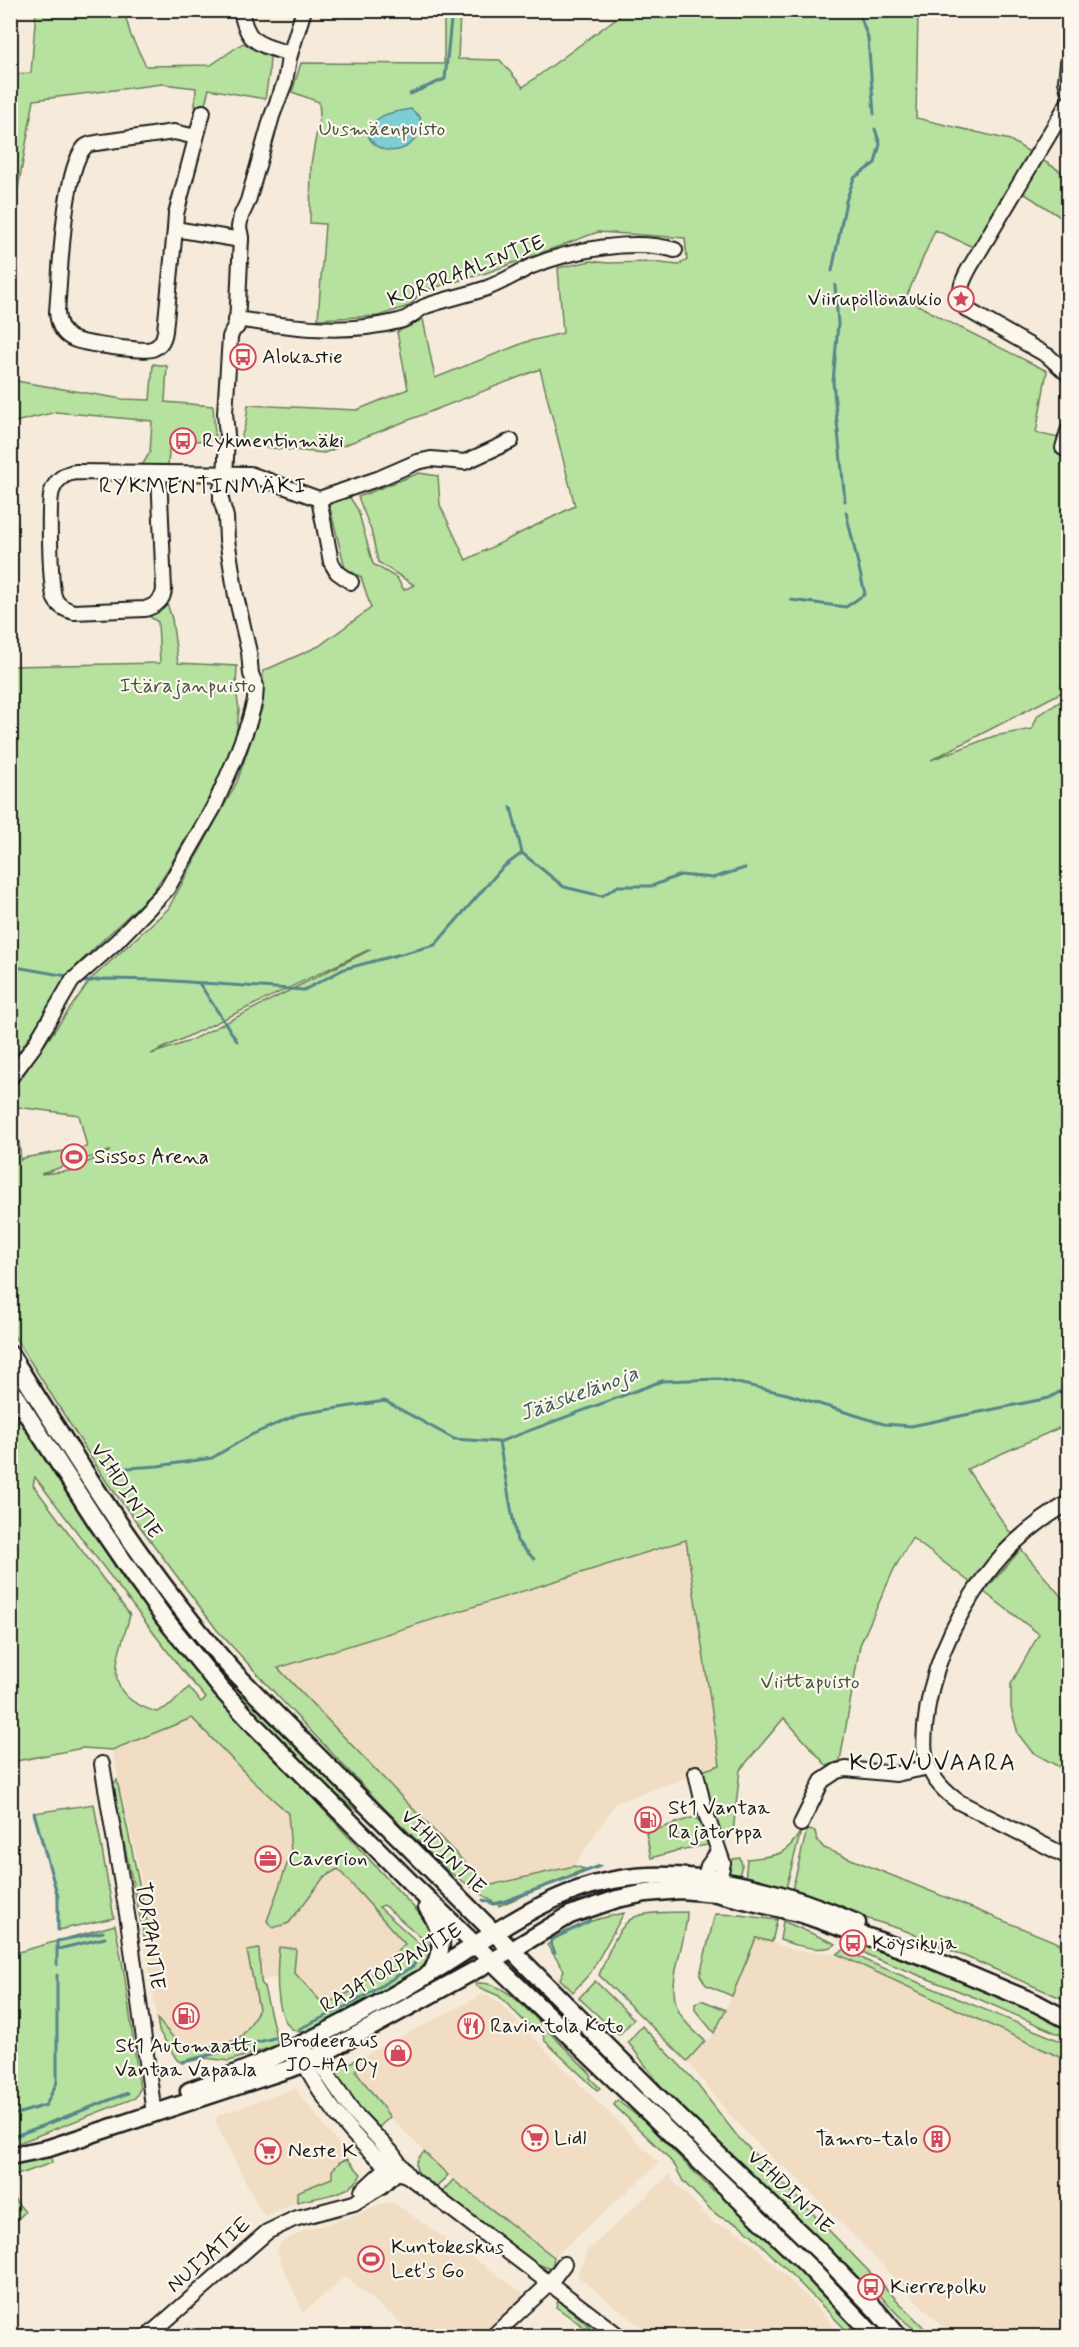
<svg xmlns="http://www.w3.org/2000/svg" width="1079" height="2347" viewBox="0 0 1079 2347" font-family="Mynerve,sans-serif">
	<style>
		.built { fill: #f0ddc4 }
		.green { fill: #b7e19e; stroke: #6a7e5d; stroke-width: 1.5; fill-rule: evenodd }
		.water { fill: #7ccdd4; stroke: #56868a; stroke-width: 1.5 }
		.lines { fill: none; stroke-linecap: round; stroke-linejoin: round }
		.stream { stroke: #56868a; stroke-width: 3 }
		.minor-casing { stroke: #1c1c1c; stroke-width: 18 }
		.major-casing { stroke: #1c1c1c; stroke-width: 21 }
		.minor { stroke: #fbf7ec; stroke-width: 14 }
		.major { stroke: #fbf7ec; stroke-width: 16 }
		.labels { text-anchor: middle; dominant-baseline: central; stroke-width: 4.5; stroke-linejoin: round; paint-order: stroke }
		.park-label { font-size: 21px; fill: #4a5743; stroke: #fbf7ec }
		.street-label { font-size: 21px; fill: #1c1c1c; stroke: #fbf7ec }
		.poi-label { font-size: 21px; fill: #1c1c1c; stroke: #fbf7ec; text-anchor: start }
		.neighbourhood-label { font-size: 22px; letter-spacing: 1.5px; fill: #1c1c1c; stroke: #fbf7ec }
		.water-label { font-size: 22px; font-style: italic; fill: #3e5a5c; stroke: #fbf7ec }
		.quarter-label { font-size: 24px; letter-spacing: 1.5px; fill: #1c1c1c; stroke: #fbf7ec }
	</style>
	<rect width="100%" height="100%" fill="#f6ebda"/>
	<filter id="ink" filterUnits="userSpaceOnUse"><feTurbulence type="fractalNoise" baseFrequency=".0167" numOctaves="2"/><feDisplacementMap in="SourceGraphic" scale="12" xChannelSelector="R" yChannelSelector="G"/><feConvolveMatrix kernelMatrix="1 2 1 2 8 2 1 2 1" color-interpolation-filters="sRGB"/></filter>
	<g filter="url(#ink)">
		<!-- built -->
		<g class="built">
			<path d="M11,1169l3,37 -3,39z"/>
			<path d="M687,1540l33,226 -104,37 -42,63 -87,21 -210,-219z"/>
			<path d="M192,1718l60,62 37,33 2,40 -2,70 35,-46 14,-8 67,75 -53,47 -28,15 -30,-34 -15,-25 -3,31 -15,3 -1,-34 -13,3 12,59 -16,25 -5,5 -32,8h-14l-11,-3 -24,-25 -19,-112 9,-2 -35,-154z"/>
			<path d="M756,1937l38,13 43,4 231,107v275h-117l-166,-170 -3,2 -49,-49 -46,-58 30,-30z"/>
			<path d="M482,1995h7l9,7 161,161 -105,94 -101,-77 -63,-63 -34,-46 4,-13z"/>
			<path d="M295,2088l62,80v13l-24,13 -33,7 -34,15 -5,-4 -45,-88v-5l3,-4z"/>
			<path d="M670,2174l4,8 41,42 17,4 20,15 58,57 31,35 -188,1 -76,-60 10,-25z"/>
			<path d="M393,2202l130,91 -1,7 -37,36h-68l-72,-59 -42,36 -25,-58 -1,-7 5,-6 23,-12 44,-13 32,-13z"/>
		</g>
		<!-- green -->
		<g class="green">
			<path d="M36,11h88l7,25 15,30 65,-1 32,-22 27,12 -1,19 -4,25 -56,-10 -5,19 -9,-2 1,-18 -34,-4 -128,16 -23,127v-153l20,-1z"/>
			<path d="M444,11h16l-2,48 42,1 23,27 103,-76h292l-2,107 94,22 58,36v46l-46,-30 -16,-3 -33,58 -38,-17 -29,68 35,20 106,53 -11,62 32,7v249l-137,71 63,-24 38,-7 6,-14 30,-18v727l-101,45 46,68 -42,46 -59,-45 -18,31 -34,76 -20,116 -13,5 -43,-48 -44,52 -7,62 -6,8 -6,-3 -22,-65 21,-7 -34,-225 -408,128 209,218 87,-20 11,3 -86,37 -51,-35 -60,-59 -101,-106 -70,-76 -111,-149 -95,-150 -1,-86 4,-39 -3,-63 8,-2 2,19 2,-2 64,-11 -8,-32 -62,-8 -6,-6v-12l13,-15 66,-94 78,-71 69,-127 25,-74 1,-37 56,-25 52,-38 -10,-31 -16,-9 -16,-64 20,-8 9,14 15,54 24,14 7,12 10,-5 -36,-23 -7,-32 -13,-33 61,-24 19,3 2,29 26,55 109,-54 -35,-137 -216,84 -85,-8 7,-23 2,-17 109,5 51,-21 -11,-57 26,-13 12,59 91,-36 37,-9 -5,-65 33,-7 17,2 44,-1 26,3 9,-5 -2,-22 -87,-6 -112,41 -64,18 -13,15 -31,10 -60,3 7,-95 -15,-1 1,-59 9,-50 -1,-12 -27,-10 9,-29 143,1zM370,950l-183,92 -36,12 219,-105zM110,1151l-40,20 -29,3 68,-23z"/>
			<path d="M153,364l14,2 -2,36 48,4 2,31 -8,4 -37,-1 -2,25 -4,4h-24l10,-17 2,-31 -96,-9 -45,11 -1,-43 112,19 28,1z"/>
			<path d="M167,603l5,16 6,44 59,3 -1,23 3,21 -4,35 -33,66 -34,58 -16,24 -73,70 -13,17 -55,85v-399l149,-3 -2,-41 -14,-9c10,0 17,-2 23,-10z"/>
			<path d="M22,1386c48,76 93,154 149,224 57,73 124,137 190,202 -12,-4 -34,-27 -45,-37 -122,-108 -211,-250 -296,-387z"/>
			<path d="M10,1405l114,175 64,83 241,261 7,22h-5l-47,-41 -5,2 53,48 -12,15 -111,61c-38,10 -32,-64 -30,-84l17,2 -2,23 30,33 28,-14 53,-47 -67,-75 -14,8 -35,46 -16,5 -6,-7 24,-68 -3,-40 -36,-33 -60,-62 -80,32 -29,-2 -72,14zM35,1477l146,192 25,29 -5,4 -12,-15 -18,18 -14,7c-60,-18 -39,-51 -27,-97l-97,-130z"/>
			<path d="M1021,1549l44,52 3,-1v172l-36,-20 -14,-18 -7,-26v-24l28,-50 -55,-42z"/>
			<path d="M117,1780l33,155 -6,1 -31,-145 -1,-6z"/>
			<path d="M94,1804l20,114 -56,12v-33l-24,-84z"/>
			<path d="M694,1817c12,7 12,15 14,28l-29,5 -28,8 -5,-25z"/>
			<path d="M807,1830l8,1 2,9 7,8 244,99v54l-162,-70 -115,-37z"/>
			<path d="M801,1831l-16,61 -40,-11 2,-22c30,-4 37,-1 54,-28z"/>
			<path d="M740,1858l2,7 -4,15 -9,-7 -1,-8 5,-6z"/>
			<path d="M687,1912c0,35 -28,78 -2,109 6,8 14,14 20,20l-18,20 -88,-86c7,-16 19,-52 36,-58 15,-6 36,-4 52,-5z"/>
			<path d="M624,1913l-33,59 -18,20 -13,-13 4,-9 -17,-25c23,-20 48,-26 77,-32z"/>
			<path d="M715,1914l25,1 37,5 -5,22 -16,-4 -24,58 -26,-11 -6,-10z"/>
			<path d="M783,1921l53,23c-11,10 -43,1 -56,-4z"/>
			<path d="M115,1925l9,47 16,117 -5,9 -124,48v-192z"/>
			<path d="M861,1942l67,24 133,56 7,5v11l-94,-41 -104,-41 -13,-8z"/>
			<path d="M259,1949l2,33 3,5 14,58 -49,16 -24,-3 -23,5 -5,-3 -18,-29 -2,-12c7,7 15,19 23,24 11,8 50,2 60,-6 8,-7 14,-19 19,-28l-12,-58z"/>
			<path d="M845,1949l24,13 199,82v17l-231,-107z"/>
			<path d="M595,1981l39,38 -15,16 -40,-37z"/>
			<path d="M479,1983c27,0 44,24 63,41l-6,4 -7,-2 -30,-30 -23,-10 -1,-2z"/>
			<path d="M701,2000l25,10 -12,23 -19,-23v-6z"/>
			<path d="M642,2026l50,52 46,59 194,199c-20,0 -49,-38 -62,-52l-3,2 -198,-189 -41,-55z"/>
			<path d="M546,2029l45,45 -1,4 10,10 -3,2 -52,-49 -2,-6z"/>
			<path d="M360,2058l-4,13 34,46 -14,13 -20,-23 -21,-34 2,-4z"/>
			<path d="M617,2100l29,23 66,67 10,4 110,108 31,34h-11l-100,-101 -14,-11 -18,-7 -10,-8 -27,-28 -8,-15 -11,-13 -50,-48z"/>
			<path d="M424,2152l24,23 -12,13c-13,-11 -31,-20 -12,-36z"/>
			<path d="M51,2156l1,7 -41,14v-13z"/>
			<path d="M347,2159l14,15c-7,21 -45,23 -64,28v-10l35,-14v-8l8,-8z"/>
			<path d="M453,2180l101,77 -2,12c-31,-7 -85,-55 -111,-76z"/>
			<path d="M11,2195l14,17 -14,14z"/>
			<path d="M558,2300l32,27 -3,2 -31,-22z"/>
		</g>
		<!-- water -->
		<path class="water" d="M411,109l9,8c5,32 -37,47 -52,19 4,-22 24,-24 43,-27z"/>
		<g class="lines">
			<!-- stream -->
			<g class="stream">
				<path d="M858,10l10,28 6,76"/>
				<path d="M410,94l35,-15 7,-69"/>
				<path d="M832,271l14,-70 8,-23 21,-15 5,-19 -5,-15"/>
				<path d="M835,285l3,39 -5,58 12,119"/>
				<path d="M791,600l55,7 19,-13 -19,-82"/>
				<path d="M511,807l11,46"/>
				<path d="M10,966l57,10"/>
				<path d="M84,982l21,-3 55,1 144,10 40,-21 91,-24 67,-77 20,-15 42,34 38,9 16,-10h34l28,-11 33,3 32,-10"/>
				<path d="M199,983l38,58"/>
				<path d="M499,1442l18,99 17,18"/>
				<path d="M112,1469l46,-3 54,-8 39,-23 48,-21 86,-13 69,38 45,3 163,-61 57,-2 68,15 97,30 27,2 138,-28 19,-11"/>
				<path d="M34,1813l24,84v33"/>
				<path d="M483,1900l11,4 11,-3 95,-35"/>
				<path d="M57,1941l46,-9"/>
				<path d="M58,1949l47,-11"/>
				<path d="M555,1953l-4,-8v-5l39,-19"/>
				<path d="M57,1965v-23"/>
				<path d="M299,2029l56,-27 58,-36 6,-9 -3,-10"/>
				<path d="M182,2062l92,-24"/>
				<path d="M10,2116l36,-11 11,-23v-107"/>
				<path d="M10,2138l118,-45"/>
			</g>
			<!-- minor casing -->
			<g class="minor-casing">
				<g id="minor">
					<path d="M241,10c6,35 19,34 49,44"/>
					<path d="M1068,63l-2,18 2,8"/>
					<path d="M1068,103l-98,164c-9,16 -13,25 -4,42l82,47 20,18"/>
					<path d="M196,137l-22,-5 -78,11c-5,1 -9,1 -12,5 -21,24 -24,130 -27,164 1,12 5,22 16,27 10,5 70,13 79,10 9,-3 12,-10 13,-18l10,-102 66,11"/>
					<path d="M175,229l1,-15 27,-102"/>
					<path d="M236,319c54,8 109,16 163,2 11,-2 17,-11 27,-15 20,-7 41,-11 61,-18 16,-6 30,-15 45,-22 40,-16 101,-28 143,-16"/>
					<path d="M237,327l4,-90 -2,-10 2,-11 7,-15 24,-85 13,-34 4,-24 15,-48"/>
					<path d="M1063,448l5,-17"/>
					<path d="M159,473l5,117c-1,11 -9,16 -19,19l-71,3c-8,-2 -15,-5 -19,-13 -5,-11 -7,-96 -3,-108 4,-11 13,-18 24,-19l174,2 69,25 61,-21 37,-16 14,-3 34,3 46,-21"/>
					<path d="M319,499l12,63 6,10 14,10"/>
					<path d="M10,1078l24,-32 38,-65 44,-39 51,-53 47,-82 21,-48 14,-37 6,-22 1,-14 -5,-12 -2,-22 -13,-56 -9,-56 -1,-23 -5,-17v-12l4,-9 2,-44 -2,-22 5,-76 6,-14"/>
					<path d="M1068,1503c-30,18 -61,43 -82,72 -33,45 -56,97 -61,152 -1,13 -2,28 4,41 6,14 17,25 30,34l109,55"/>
					<path d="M102,1764l26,156 26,194"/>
					<path d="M696,1773l8,35 19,55 -6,26"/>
					<path d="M801,1824l21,-43 15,-10 9,-2 50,5 33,-7"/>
					<path d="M702,1887l6,-21 10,-14"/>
					<path d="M298,2048c15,41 68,113 110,128l211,160"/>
					<path d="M307,2053l9,5 38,55 37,39 16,22"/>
					<path d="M362,2191l32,-30"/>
					<path d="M148,2336l119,-104 27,-13 60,-16 28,-17 20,-19"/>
					<path d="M493,2336l56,-52 15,-20"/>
				</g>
			</g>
			<!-- major casing -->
			<g class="major-casing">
				<g id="major">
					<path d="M10,1354c69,110 138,222 225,319l422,423 161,154 59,61 21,25"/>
					<path d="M10,1388l86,133 37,54 32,44 58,72 34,37 155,156 395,381 67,71"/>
					<path d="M427,1907c17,25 18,39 5,65"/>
					<path d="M189,2091c84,-29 161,-69 237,-115 60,-36 117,-83 188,-96 78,-15 172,12 243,43"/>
					<path d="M10,2156l39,-8 255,-84 208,-114 58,-35 47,-16 29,-6 34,-3 36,3 86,21 129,45 105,44 32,17"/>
				</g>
			</g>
			<!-- minor -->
			<use href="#minor" class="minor"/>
			<!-- major -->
			<use href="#major" class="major"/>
		</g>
	</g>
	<!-- icons -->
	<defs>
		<g id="sight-ring" transform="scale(1.35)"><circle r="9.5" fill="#fbf7ec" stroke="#d1495b" stroke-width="1.5"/><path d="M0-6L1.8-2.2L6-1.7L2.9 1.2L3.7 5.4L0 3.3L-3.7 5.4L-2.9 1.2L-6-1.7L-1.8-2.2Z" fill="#d1495b"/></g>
		<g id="bus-ring" transform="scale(1.35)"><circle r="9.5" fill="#fbf7ec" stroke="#d1495b" stroke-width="1.5"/><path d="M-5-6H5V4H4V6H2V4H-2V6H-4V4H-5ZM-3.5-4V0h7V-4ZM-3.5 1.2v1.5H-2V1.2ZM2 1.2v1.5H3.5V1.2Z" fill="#d1495b"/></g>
		<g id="stadium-ring" transform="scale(1.35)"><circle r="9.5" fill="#fbf7ec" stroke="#d1495b" stroke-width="1.5"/><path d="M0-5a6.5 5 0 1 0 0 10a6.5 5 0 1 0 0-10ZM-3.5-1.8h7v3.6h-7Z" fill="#d1495b"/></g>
		<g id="fuel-ring" transform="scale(1.35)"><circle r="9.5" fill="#fbf7ec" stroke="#d1495b" stroke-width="1.5"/><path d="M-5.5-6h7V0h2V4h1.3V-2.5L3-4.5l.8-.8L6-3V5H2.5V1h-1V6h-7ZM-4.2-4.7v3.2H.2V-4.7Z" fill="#d1495b"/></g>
		<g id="office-ring" transform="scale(1.35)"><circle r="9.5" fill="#fbf7ec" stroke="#d1495b" stroke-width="1.5"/><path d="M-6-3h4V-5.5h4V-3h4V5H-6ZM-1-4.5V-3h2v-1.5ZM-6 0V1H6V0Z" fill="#d1495b"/></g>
		<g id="restaurant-ring" transform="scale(1.35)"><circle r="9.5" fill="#fbf7ec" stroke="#d1495b" stroke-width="1.5"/><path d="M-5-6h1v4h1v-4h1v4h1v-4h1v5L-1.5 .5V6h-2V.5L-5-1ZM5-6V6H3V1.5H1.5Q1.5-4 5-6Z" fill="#d1495b"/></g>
		<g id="shop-ring" transform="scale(1.35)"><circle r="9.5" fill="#fbf7ec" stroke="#d1495b" stroke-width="1.5"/><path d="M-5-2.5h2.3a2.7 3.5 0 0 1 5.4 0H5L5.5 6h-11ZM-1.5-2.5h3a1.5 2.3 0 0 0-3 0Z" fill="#d1495b"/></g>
		<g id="supermarket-ring" transform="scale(1.35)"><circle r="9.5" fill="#fbf7ec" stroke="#d1495b" stroke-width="1.5"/><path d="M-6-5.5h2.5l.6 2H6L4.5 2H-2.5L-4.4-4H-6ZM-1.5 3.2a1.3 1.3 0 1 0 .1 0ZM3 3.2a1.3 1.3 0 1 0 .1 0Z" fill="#d1495b"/></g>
		<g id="building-ring" transform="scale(1.35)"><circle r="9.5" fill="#fbf7ec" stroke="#d1495b" stroke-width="1.5"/><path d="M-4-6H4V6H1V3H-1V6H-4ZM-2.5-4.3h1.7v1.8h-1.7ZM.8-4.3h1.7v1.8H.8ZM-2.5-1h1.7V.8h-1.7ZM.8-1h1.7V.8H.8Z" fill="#d1495b"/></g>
	</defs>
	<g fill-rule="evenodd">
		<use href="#sight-ring" x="961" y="299"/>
		<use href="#bus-ring" x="243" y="357"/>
		<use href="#bus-ring" x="183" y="441"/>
		<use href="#stadium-ring" x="74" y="1157"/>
		<use href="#fuel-ring" x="648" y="1820"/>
		<use href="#office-ring" x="268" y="1859"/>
		<use href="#bus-ring" x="853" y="1943"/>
		<use href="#fuel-ring" x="186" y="2016"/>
		<use href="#restaurant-ring" x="471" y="2026"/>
		<use href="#shop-ring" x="398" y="2053"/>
		<use href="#supermarket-ring" x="535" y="2138"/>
		<use href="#building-ring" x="937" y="2139"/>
		<use href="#supermarket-ring" x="268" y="2151"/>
		<use href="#stadium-ring" x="371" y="2259"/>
		<use href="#bus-ring" x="871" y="2287"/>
	</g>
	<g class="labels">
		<!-- park labels -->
		<g class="park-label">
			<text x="382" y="129">Uusmäenpuisto</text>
			<text x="188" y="686">Itärajanpuisto</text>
			<text x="810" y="1682">Viittapuisto</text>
		</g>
		<!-- street labels -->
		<g class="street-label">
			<text transform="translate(466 271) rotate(-21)">KORPRAALINTIE</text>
			<text transform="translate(126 1491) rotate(56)">VIHDINTIE</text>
			<text transform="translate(443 1852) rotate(45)">VIHDINTIE</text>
			<text transform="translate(150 1936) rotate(82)">TORPANTIE</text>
			<text transform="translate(391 1968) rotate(-30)">RAJATORPANTIE</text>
			<text transform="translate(790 2192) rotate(44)">VIHDINTIE</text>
			<text transform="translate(209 2255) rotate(-41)">NUIJATIE</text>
		</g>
		<!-- poi labels -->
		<g class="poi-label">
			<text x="942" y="299" text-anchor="end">Viirupöllönaukio</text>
			<text x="262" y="357">Alokastie</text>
			<text x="202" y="441">Rykmentinmäki</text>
			<text x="94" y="1157">Sissos Arena</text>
			<text x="668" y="1808">St1 Vantaa<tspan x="668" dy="24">Rajatorppa</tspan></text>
			<text x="288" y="1859">Caverion</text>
			<text x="872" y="1943">Köysikuja</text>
			<text x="490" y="2026">Ravintola Koto</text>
			<text x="378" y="2041" text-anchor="end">Brodeeraus<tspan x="378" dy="24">JO-HA Oy</tspan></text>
			<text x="186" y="2046" text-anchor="middle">St1 Automaatti<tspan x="186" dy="24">Vantaa Vapaala</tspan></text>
			<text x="554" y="2138">Lidl</text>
			<text x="918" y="2139" text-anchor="end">Tamro-talo</text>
			<text x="288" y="2151">Neste K</text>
			<text x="391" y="2247">Kuntokeskus<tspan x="391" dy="24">Let's Go</tspan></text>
			<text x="890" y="2287">Kierrepolku</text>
		</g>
		<!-- neighbourhood labels -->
		<g class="neighbourhood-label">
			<text x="203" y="487">RYKMENTINMÄKI</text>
		</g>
		<!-- water labels -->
		<g class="water-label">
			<text transform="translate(579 1394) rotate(-20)">Jääskelänoja</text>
		</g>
		<!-- quarter labels -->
		<g class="quarter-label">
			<text x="933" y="1763">KOIVUVAARA</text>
		</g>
	</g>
	<!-- margin -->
	<rect width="1079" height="2347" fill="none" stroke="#fbf7ec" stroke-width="36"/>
	<rect x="18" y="18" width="1043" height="2311" fill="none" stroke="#1c1c1c" stroke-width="2" filter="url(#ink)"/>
</svg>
